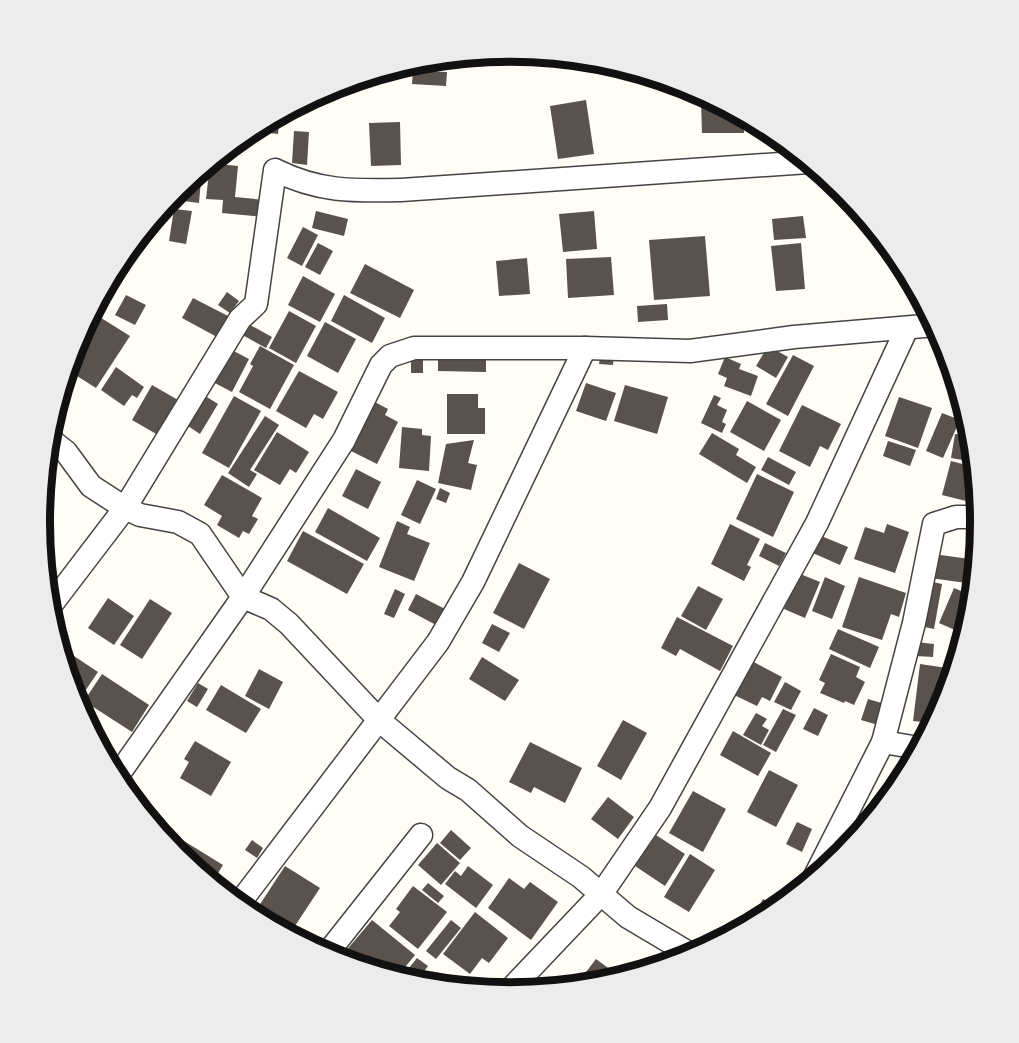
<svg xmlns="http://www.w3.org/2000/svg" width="1019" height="1043" viewBox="0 0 1019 1043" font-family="Literata,serif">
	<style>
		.building { fill: #5a524d }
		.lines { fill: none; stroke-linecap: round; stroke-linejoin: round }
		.street-casing { stroke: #444; stroke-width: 25 }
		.street { stroke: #fff; stroke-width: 22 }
		.rim { fill: none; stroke: #111; stroke-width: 8 }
	</style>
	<rect width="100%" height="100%" fill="#fffdf5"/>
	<!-- building -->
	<g class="building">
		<path d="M413,71l34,1 -1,14 -34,-2z"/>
		<path d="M586,100l8,54 -36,5 -8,-53z"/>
		<path d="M701,102h17l26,14v17h-42z"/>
		<path d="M280,113l-2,21 -18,-2 1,-9z"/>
		<path d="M400,122l1,43 -30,1 -2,-43z"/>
		<path d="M294,131l15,1 -2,33 -15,-2z"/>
		<path d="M210,163l28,3 -3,31 30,3 -2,17 -41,-4 1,-13 -17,-1z"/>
		<path d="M202,168l-3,35 -31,-4 9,-10z"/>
		<path d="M174,209l18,2 -6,33 -17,-3z"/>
		<path d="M316,211l32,8 -4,17 -32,-8z"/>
		<path d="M594,211l3,38 -34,3 -4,-38z"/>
		<path d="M803,216l3,22 -32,2 -2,-21z"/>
		<path d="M303,227l15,8 -16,31 -15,-8z"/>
		<path d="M705,236l5,60 -56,4 -5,-60z"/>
		<path d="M318,243l15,8 -13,24 -15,-8z"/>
		<path d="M801,243l4,46 -29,2 -5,-45z"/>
		<path d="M611,257l3,38 -46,3 -2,-39z"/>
		<path d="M527,258l3,36 -31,2 -3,-35z"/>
		<path d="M365,264l49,26 -14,28 -50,-25z"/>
		<path d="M905,269l15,28 -11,1z"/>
		<path d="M303,276l32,18 -15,28 -32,-17z"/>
		<path d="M227,292l12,9 -9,12 -12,-8z"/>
		<path d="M126,295l20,10 -11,20 -20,-10z"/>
		<path d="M344,295l41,23 -13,25 -41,-22z"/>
		<path d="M193,298l35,18 -11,21 -35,-19z"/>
		<path d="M667,304l1,16 -30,2 -1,-16z"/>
		<path d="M289,311l27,15 -20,37 -27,-15z"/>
		<path d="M98,316l32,20 -34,52 -30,-19z"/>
		<path d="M243,321l29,16 -6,11 -29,-16z"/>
		<path d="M325,322l31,17 -18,34 -31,-17z"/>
		<path d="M260,346l34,19 -24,44 -31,-17 14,-26 -3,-2z"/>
		<path d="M768,346l20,11 -12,21 -20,-12z"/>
		<path d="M228,348l21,11 -17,33 -21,-11z"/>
		<path d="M601,352l13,1 -1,12 -14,-1z"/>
		<path d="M438,354l48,1v17l-48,-1z"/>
		<path d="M793,355l21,11 -26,50 -22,-12z"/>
		<path d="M725,357l16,7 -2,5 19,7 -7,20 -27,-10 3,-8 -9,-4z"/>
		<rect x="411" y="358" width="12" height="15"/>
		<path d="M116,367l28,20 -7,11 -5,-3 -8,11 -23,-16z"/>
		<path d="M299,371l39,21 -15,27 -9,-5 -8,14 -30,-17z"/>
		<path d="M586,383l30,10 -10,28 -30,-10z"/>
		<path d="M152,385l26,15 -20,35 -26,-15z"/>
		<path d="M625,385l43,12 -11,37 -43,-13z"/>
		<path d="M202,394l16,10 -18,30 -15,-10z"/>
		<path d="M447,394h31v14h7v26h-38z"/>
		<path d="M714,395l7,3 -4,7 10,5 -5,12 4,2 -4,9 -21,-10z"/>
		<path d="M234,396l27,15 -32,57 -27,-15z"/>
		<path d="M899,397l33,11 -14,40 -33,-12z"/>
		<path d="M371,400l17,9 -3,6 13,7 -21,42 -30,-15z"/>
		<path d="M747,401l34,19 -17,31 -34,-19z"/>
		<path d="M802,405l39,19 -13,26 -8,-4 -10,21 -31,-16z"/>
		<path d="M965,411l6,19v4l-11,-4z"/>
		<path d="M942,413l18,7 -17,38 -17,-7z"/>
		<path d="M265,416l14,9 -29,45 7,4 -8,13 -21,-14z"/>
		<path d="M402,427l20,2v6l9,1 -2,35 -30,-3z"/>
		<path d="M277,432l32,20 -13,21 -6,-4 -10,16 -26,-15z"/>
		<path d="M712,433l27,16 -3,6 20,12 -9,16 -48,-29z"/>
		<path d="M955,434l17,3 2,25 -23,-4z"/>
		<path d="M474,440l-6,23 9,2 -6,25 -33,-7 8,-39z"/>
		<path d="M888,441l28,9 -6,16 -27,-10z"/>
		<path d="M768,457l28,15 -7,13 -28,-15z"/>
		<path d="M951,461l23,6 -2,8h3l3,29 -36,-9z"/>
		<path d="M356,469l25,13 -13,27 -26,-13z"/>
		<path d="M757,474l37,18 -21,45 -37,-18z"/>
		<path d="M222,475l40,23 -10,18 6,3 -9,15 -6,-3 -4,7 -22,-13 5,-9 -18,-11z"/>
		<path d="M417,480l19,9 -16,35 -19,-9z"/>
		<path d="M440,488l10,5 -4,10 -10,-4z"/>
		<path d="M328,508l52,30 -13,23 -52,-29z"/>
		<path d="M397,521l13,6 -3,7 23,9 -16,38 -35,-14z"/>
		<path d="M730,524l30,15 -13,26 4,2 -7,14 -33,-17z"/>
		<path d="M887,524l22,8 -14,41 -41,-14 11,-32 19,6z"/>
		<path d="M303,531l61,33 -17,30 -60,-33z"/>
		<path d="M814,533l34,14 -8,18 -34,-15z"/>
		<path d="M765,543l21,10 -7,13 -20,-10z"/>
		<path d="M933,554l37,5 -1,10 6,1 -1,14 -44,-6z"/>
		<path d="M519,563l31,16 -26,50 -31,-16z"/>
		<path d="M798,573l22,9 -15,36 -21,-9z"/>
		<path d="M825,577l20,9 -13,33 -20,-8z"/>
		<path d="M859,577l47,16 -7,24 -8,-3 -9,26 -40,-13z"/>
		<path d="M928,581l14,3 -8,45 -14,-3z"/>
		<path d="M698,586l25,13 -17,31 -25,-14z"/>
		<path d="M954,588l19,8 -9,38 -25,-11z"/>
		<path d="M395,589l10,5 -11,24 -10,-4z"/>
		<path d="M416,594l29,15 -9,16 -28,-15z"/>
		<path d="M108,598l26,18 -20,29 -26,-17z"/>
		<path d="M150,599l22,14 -30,46 -22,-14z"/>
		<path d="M677,617l56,29 -13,25 -40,-22 -4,7 -15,-8z"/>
		<path d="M492,624l18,9 -11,19 -17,-9z"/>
		<path d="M838,629l41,18 -9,21 -41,-19z"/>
		<path d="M916,642l18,2 -1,13 -17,-1z"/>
		<path d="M71,654l27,18 -17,25 -9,-6 -8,-26z"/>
		<path d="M831,654l29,13 -4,10 9,5 -11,23 -9,-4 -1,2 -24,-10 5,-10 -6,-3z"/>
		<path d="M482,657l37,23 -14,21 -36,-22z"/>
		<path d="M750,660l32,17 -12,24 -8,-4 -5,9 -25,-12z"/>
		<path d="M920,664l34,5 -5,18h-3l-2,16 -11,20 -20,-2z"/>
		<path d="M259,669l24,13 -14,27 -24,-13z"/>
		<path d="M102,674l47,31 -17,27 -48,-31z"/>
		<path d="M785,682l16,9 -10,19 -17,-8z"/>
		<path d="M198,683l10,6 -11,18 -10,-6z"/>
		<path d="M221,685l40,24 -15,24 -40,-23z"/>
		<path d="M868,699l17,5 -7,21 -17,-5z"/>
		<path d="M814,708l14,7 -10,21 -15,-7z"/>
		<path d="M783,709l13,6 -20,37 -13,-7z"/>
		<path d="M756,713l11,6 -5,7 7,4 -8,15 -18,-10z"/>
		<path d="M623,720l24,13 -26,47 -24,-14z"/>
		<path d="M733,731l38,22 -13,23 -38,-21z"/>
		<path d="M195,741l36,21 -20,34 -31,-18 9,-16 -5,-3z"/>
		<path d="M530,742l52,26 -17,35 -31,-16 -3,6 -22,-11z"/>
		<path d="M769,770l29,15 -22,42 -29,-15z"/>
		<path d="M693,791l33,18 -23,43 -34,-19z"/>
		<path d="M608,797l26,20 -16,22 -27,-20z"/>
		<path d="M878,797l8,4 -19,23 -2,-2z"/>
		<path d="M797,822l15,7 -10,23 -16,-8z"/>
		<path d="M451,830l20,18 -11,12 -20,-17z"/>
		<path d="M656,835l29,19 -20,32 -30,-20z"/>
		<path d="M252,840l11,8 -6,10 -12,-8z"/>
		<path d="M184,841l39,24 -11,18 -36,-30z"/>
		<path d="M437,843l23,20 -19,22 -23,-20z"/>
		<path d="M690,854l25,16 -26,42 -25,-15z"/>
		<path d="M285,866l35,22 -31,47 -36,-20z"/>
		<path d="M468,866l25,19 -17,23 -31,-24 10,-13 6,5z"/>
		<path d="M509,878l15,11 6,-7 28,20 -27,38 -43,-32z"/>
		<path d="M428,883l16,13 -6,7 -16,-13z"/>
		<path d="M413,886l34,26 -29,37 -29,-23 11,-14 -4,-3z"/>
		<path d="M763,899l15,8 -28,17z"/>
		<path d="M475,912l33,26 -19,25 -7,-5 -12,16 -27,-20z"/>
		<path d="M372,920l43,35 -18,22 -58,-18z"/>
		<path d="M451,920l10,8 -25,31 -10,-8z"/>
		<path d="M417,958l11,8 -12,16 -15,-4z"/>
		<path d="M596,959l19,14 -2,6 -37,6z"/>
	</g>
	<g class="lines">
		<!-- street casing -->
		<g class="street-casing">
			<g id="street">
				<path d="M47,437l19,15 25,34 34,22 15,7 38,7 22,12 43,63 28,12 18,15 91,97 68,57 20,12 52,46 61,41 47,40 64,38"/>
				<path d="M48,609l77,-101 115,-189 16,-15 19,-134c44,22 78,21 126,20l408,-28"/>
				<path d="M883,742l36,6"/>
				<path d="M116,778l127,-181 101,-157 37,-75 9,-9 24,-8h171l105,3 104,-14 142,-12"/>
				<path d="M814,878l69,-136 31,-119 20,-99 22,-7h24"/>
				<path d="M238,905l200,-263 35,-60 112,-234"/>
				<path d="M326,955l95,-120"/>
				<path d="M508,992l94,-99 58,-85 157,-285 90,-195"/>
			</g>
		</g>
		<!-- street -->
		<use href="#street" class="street"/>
	</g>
	<!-- crop -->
	<path d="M0 0H1019V1043H0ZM50 522a460 460 0 1 1 920 0a460 460 0 1 1-920 0Z" fill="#ececec" fill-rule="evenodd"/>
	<path class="rim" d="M50 522a460 460 0 1 1 920 0a460 460 0 1 1-920 0Z"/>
</svg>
